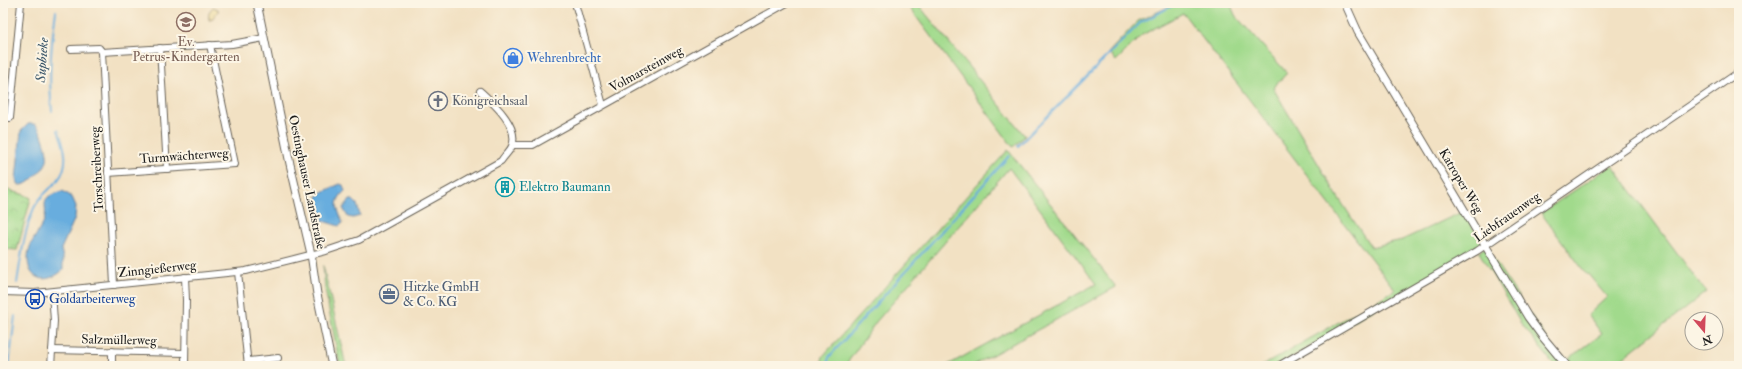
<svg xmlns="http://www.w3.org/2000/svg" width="1742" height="369" viewBox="0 0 1742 369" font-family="'IM FELL Double Pica',serif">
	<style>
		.grass { fill: #a1da8c; stroke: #5e7b54 }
		.sand { fill: url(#sand-dots); stroke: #857b5d }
		.park { fill: url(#park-crowns); stroke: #5e7b54 }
		.water { fill: #67adde; stroke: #42647d }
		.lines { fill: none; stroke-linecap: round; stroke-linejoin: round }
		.stream { stroke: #67adde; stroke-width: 2 }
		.minor-casing { stroke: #676156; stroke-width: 8 }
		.tertiary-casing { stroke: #676156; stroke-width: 9 }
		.minor { stroke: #fff; stroke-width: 6 }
		.tertiary { stroke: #fff; stroke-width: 7 }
		.labels { text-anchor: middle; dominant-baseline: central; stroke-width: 4; stroke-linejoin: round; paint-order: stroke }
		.education-label { font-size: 13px; fill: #785e54; stroke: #fcf5e5 }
		.shop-label { font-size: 13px; fill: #366cbe; stroke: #fcf5e5; text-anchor: start }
		.street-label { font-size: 13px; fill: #1c1c1c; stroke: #fcf5e5 }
		.worship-label { font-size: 13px; fill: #5b616d; stroke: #fcf5e5; text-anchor: start }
		.culture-label { font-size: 13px; fill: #0d838f; stroke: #fcf5e5; text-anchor: start }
		.service-label { font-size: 13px; fill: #4e5e75; stroke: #fcf5e5; text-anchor: start }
		.transit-label { font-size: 13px; fill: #164399; stroke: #fcf5e5; text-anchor: start }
		.water-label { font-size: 14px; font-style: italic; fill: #3a566a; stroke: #fcf5e5 }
	</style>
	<defs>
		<pattern id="sand-dots" width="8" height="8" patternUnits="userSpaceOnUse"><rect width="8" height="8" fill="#eeda9e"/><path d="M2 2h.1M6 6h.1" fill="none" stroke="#ccba88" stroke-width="1.8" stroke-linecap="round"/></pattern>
		<pattern id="park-crowns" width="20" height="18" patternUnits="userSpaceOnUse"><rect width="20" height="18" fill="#a1da8c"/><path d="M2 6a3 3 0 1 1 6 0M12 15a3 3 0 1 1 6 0" fill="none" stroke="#8aba78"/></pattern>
	</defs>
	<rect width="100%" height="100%" fill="#fcf5e5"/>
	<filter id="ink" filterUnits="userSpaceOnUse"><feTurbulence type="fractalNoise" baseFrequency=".025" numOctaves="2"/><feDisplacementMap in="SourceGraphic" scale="8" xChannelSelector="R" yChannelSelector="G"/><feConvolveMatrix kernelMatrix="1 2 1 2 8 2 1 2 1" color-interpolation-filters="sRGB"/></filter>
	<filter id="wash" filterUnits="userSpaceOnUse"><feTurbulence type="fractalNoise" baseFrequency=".012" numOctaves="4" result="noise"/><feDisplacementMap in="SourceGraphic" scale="16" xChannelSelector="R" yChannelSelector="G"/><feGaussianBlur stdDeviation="0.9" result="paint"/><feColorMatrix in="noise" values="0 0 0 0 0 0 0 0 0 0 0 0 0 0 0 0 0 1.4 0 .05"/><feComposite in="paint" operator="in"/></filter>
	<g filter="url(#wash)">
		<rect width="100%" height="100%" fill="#f2e1c3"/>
		<!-- grass -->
		<g class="grass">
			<path d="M906,3h11l108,133 -12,11z"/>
			<path d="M1177,3h53l5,12 52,58 -14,15 65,109 33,50 31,-7 62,-29 19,34 -206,121h-15l133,-76 -212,-277 -41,22 -26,26 -7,-9 29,-31z"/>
			<path d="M1008,150l108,137 -144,79h-26l150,-82 -87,-116 -133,154 -31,44h-24l2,-10z"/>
			<path d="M1612,165l94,127 -94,74h-40l-5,-6 35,-26 -14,-19 19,-18 -19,-23 -1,1 -46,-62z"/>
			<path d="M1485,247l80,119h-10l-35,-44 -41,-70z"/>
			<path d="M323,265l23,101h-6l-15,-77z"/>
		</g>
		<!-- sand -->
		<path class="sand" d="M213,7l5,2v3l-7,8h-2c-1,-6 0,-9 4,-13z"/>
		<!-- park -->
		<path class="park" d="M5,189l20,6 6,3 -14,52 -14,-1v-46z"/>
		<!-- water -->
		<g class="water">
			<path d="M28,124c3,0 6,-1 9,2 5,5 12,28 10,35 -3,7 -7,11 -12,15 -5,5 -8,9 -16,9l-3,-6 5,-48z"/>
			<path d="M340,184l3,1 2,6c-13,12 -7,18 -2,32l-4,3 -16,-5c-6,-29 -14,-23 17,-37z"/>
			<path d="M63,191l9,6 4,9 -1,12 -14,31 2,9v12c-16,15 -36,11 -35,-13 0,-13 10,-23 15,-34 8,-17 -9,-25 20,-32z"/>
			<path d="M350,200h3l4,4 3,12 -7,2 -5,-1 -5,-9z"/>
			<path d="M3,304l4,3 1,7 -5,52z"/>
		</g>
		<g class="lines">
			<!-- stream -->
			<g class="stream">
				<path d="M52,111c-4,-35 -1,-65 4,-100"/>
				<path d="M1018,146l122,-123 37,-20"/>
				<path d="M17,283c4,-25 7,-52 17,-75 6,-13 16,-18 24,-28 12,-16 7,-33 0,-50"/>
				<path d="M9,366l6,-50"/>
				<path d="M827,366l2,-9 180,-201"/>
			</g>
		</g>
	</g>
	<g filter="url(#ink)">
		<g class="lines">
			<!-- minor casing -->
			<g class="minor-casing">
				<g id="minor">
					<path d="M575,3l28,102"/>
					<path d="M160,48l7,121"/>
					<path d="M71,49l28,-1 3,4 130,-8 32,-6"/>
					<path d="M102,52l12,233"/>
					<path d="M3,117l7,1 11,-115"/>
					<path d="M513,145h20l254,-142"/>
					<path d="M108,173l127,-9 -25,-119"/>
					<path d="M238,272l10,94"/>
					<path d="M185,277l1,23 -1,66"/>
					<path d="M3,292l32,1 211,-22 80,-20 33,-11 142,-79c3,-5 9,-10 11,-15 8,-20 -20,-44 -32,-55"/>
					<path d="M52,350l133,3"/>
					<path d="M248,361l30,-3"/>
					<path d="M51,366l3,-45 -2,-29"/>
					<path d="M112,366v-15"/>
					<path d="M1278,366l199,-115 262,-179"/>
				</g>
			</g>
			<!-- tertiary casing -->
			<g class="tertiary-casing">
				<g id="tertiary">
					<path d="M257,3l33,161 21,90 6,40 15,72"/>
					<path d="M1345,3l13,29 170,285 14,19 25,30"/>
				</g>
			</g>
			<!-- minor -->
			<use href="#minor" class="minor"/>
			<!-- tertiary -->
			<use href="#tertiary" class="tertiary"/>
		</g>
	</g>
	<!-- icons -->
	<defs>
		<g id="school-ring" transform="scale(1)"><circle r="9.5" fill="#fcf5e5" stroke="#8d6e63" stroke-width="1.5"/><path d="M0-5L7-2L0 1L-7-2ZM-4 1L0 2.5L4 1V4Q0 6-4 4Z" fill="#8d6e63"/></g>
		<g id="shop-ring" transform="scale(1)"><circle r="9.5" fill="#fcf5e5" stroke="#3f7fe0" stroke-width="1.5"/><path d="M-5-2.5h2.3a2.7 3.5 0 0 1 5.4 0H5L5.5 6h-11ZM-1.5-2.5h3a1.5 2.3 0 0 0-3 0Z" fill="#3f7fe0"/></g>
		<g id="church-ring" transform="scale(1)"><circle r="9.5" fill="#fcf5e5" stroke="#6b7280" stroke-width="1.5"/><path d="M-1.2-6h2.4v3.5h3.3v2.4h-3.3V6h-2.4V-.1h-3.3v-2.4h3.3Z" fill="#6b7280"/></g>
		<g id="building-ring" transform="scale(1)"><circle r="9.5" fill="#fcf5e5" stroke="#0f9aa8" stroke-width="1.5"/><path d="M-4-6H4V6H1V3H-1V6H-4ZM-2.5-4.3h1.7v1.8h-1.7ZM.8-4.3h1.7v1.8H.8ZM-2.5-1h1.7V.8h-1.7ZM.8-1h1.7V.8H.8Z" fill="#0f9aa8"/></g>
		<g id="office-ring" transform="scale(1)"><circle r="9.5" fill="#fcf5e5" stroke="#5c6f8a" stroke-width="1.5"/><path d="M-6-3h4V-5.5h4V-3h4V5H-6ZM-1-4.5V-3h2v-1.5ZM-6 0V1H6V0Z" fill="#5c6f8a"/></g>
		<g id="bus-ring" transform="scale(1)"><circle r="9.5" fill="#fcf5e5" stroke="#1a4fb4" stroke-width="1.5"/><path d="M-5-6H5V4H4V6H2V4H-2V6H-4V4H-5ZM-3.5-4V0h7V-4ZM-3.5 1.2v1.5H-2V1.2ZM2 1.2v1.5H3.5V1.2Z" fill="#1a4fb4"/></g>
	</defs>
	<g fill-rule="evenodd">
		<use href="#school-ring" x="186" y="22"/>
		<use href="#shop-ring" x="513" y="58"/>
		<use href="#church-ring" x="438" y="101"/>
		<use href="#building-ring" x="505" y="187"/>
		<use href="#office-ring" x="389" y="294"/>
		<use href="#bus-ring" x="35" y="299"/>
	</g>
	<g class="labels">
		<!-- education labels -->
		<g class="education-label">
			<text x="186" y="42">Ev.<tspan x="186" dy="15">Petrus-Kindergarten</tspan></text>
		</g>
		<!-- shop labels -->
		<g class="shop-label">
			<text x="527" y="58">Wehrenbrecht</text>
		</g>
		<!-- street labels -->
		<g class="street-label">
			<text transform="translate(646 69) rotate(-29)">Volmarsteinweg</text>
			<text transform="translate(184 156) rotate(-4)">Turmwächterweg</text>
			<text transform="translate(97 169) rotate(-93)">Torschreiberweg</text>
			<text transform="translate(1461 181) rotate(59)">Katroper Weg</text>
			<text transform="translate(307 182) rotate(78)">Oestinghauser Landstraße</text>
			<text transform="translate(1507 217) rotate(-35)">Liebfrauenweg</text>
			<text transform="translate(157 269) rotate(-6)">Zinngießerweg</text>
			<text transform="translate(119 340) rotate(1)">Salzmüllerweg</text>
		</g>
		<!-- worship labels -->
		<g class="worship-label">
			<text x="452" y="101">Königreichsaal</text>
		</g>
		<!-- culture labels -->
		<g class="culture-label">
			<text x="519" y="187">Elektro Baumann</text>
		</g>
		<!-- service labels -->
		<g class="service-label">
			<text x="403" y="287">Hitzke GmbH<tspan x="403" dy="15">&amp; Co. KG</tspan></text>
		</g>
		<!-- transit labels -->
		<g class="transit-label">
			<text x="49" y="299">Goldarbeiterweg</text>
		</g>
		<!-- water labels -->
		<g class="water-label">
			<text transform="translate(42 60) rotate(-86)">Supbieke</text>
		</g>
	</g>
	<!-- margin -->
	<rect width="1742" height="369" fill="none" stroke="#fcf5e5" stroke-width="16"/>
	<!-- north arrow -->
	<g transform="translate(1704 331) rotate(161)"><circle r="19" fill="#fcf5e5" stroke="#a29e95"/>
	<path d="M0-3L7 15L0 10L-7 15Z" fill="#d1495b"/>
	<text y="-6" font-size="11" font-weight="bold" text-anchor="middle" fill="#1c1c1c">N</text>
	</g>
</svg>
